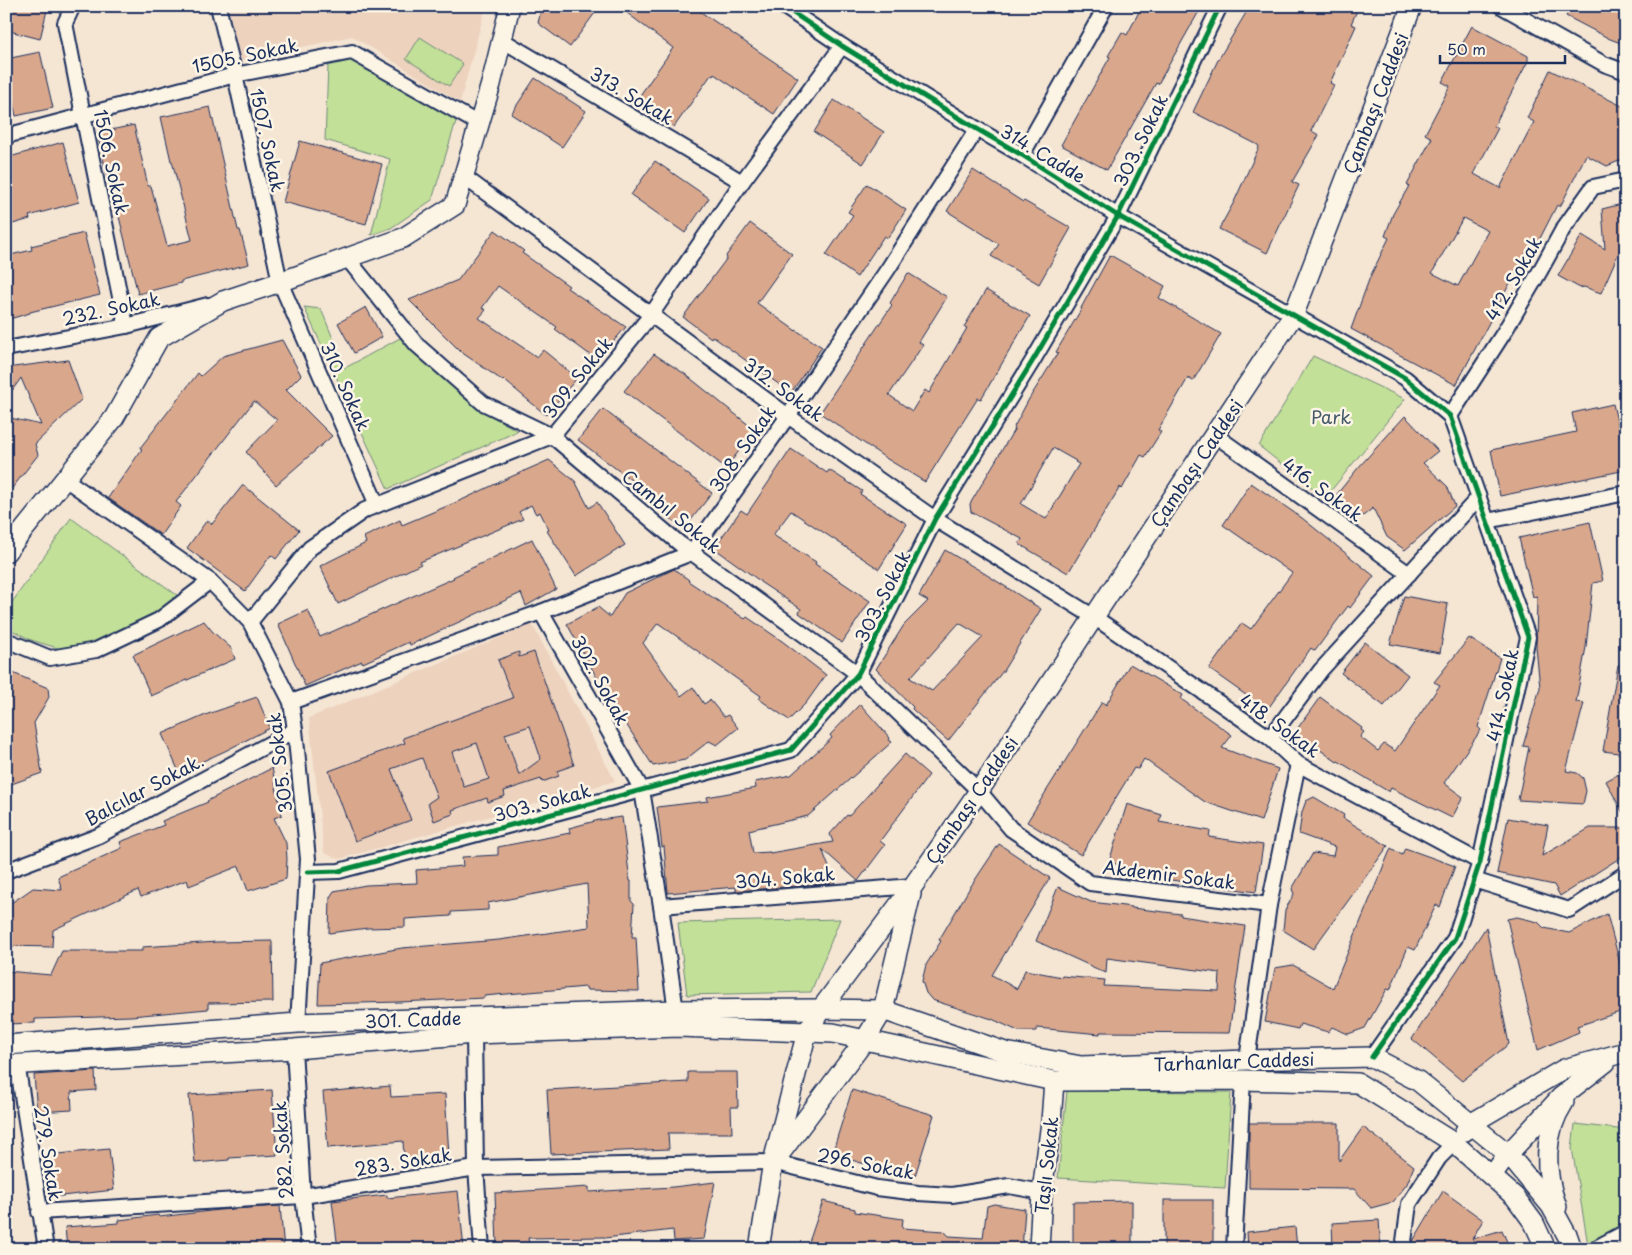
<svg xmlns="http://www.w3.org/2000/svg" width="1632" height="1255" viewBox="0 0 1632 1255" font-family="'Playpen Sans',sans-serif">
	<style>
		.built { fill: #edd2be }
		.green { fill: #c2e097; stroke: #6e887a }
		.building { fill: #d9a78c; stroke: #1b2f5e; fill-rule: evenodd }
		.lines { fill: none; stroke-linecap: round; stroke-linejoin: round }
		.street-casing { stroke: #1b2f5e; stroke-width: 18 }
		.secondary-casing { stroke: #1b2f5e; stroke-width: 22 }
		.street { stroke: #fcf5e5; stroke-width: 14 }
		.secondary { stroke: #fcf5e5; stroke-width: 19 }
		.cycleway-casing { stroke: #fcf5e5; stroke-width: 8 }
		.cycleway { stroke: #00873e; stroke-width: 5 }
		.labels { text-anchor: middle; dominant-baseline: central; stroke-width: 5; stroke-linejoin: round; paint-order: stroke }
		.street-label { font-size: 18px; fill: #1b2f5e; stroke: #fcf5e5 }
		.park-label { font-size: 18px; fill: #455b6c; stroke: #fcf5e5 }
	</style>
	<rect width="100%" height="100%" fill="#f5e5d3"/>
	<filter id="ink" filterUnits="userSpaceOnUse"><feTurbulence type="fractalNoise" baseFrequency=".02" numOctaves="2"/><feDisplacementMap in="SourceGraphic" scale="10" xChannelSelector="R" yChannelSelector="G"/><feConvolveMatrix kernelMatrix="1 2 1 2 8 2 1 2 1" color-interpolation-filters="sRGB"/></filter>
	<g filter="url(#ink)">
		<!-- built -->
		<g class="built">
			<path d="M228,6h258l-26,96 -108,-66 -113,25z"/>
			<path d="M532,624l83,157 -276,78 -15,-6 -15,-135z"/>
		</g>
		<!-- green -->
		<g class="green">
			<path d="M420,37l43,27 -14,22 -43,-27z"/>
			<path d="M351,60l106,58 -25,82 -41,28 -20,7 19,-76 -65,-19 3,-74z"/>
			<path d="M304,307l17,2 24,59 55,-30 34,33 49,40 35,20 -130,58z"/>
			<path d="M1313,356l92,43 -80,99 -66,-52z"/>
			<path d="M71,518l110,80 -56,37 -41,21 -53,-16 -25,-13v-16z"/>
			<path d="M840,919l-29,73 -124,3 -9,-72z"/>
			<path d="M1067,1091l164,1 -6,96 -167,-10z"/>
			<path d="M1575,1124l51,6v98l-38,17 -16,-97z"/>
		</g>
		<!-- building -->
		<g class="building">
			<path d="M6,6h42l-8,33 -34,-9z"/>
			<path d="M542,6h58l-30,41 -32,-24z"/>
			<path d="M618,6h74l106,72 -24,36 -60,-40 -1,2 -2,-1 -37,52 -38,-26 37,-53z"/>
			<path d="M1142,6h60l-44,78 -2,-1 -49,87 -46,-25 49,-88 -2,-1 14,-24 5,3z"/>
			<path d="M1250,6h109l-8,18 5,2 -26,57 4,2 -23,46 8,4 -27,47 7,3 -32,68 -48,-24 15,-27 25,-55 -1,-2 -65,-33 25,-52z"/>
			<path d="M1571,6h55v39l-16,-6 -44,-23z"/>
			<path d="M1472,26l56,30v5l-34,65 4,2 -24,46 26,14 34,-66 -7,-4 23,-48 76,38v50l-19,8 -21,-11 -26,52 -3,-2 -25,49 -5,-3 -71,134 -105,-56 19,-52 19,-39 -4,-2 8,-22 16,-28 -2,-1 25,-47 -7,-4 25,-48 -8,-4zM1463,218l25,13 -30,55 -26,-13z"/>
			<path d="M40,52l13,56 -37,8 -10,-44v-13z"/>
			<path d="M535,78l51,33 -24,36 -51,-33z"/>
			<path d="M834,100l50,32 -21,32 -49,-32z"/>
			<path d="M210,107l28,123h2l9,34 -68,17v2l-43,11 -28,-114h-2l-11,-47 37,-8 14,61h3l16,60 25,-6 -20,-79h-1l-10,-44z"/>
			<path d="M300,141l82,23 -16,60 -83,-22z"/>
			<path d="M63,142l16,60 -50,14 1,3 -24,7v-68z"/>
			<path d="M655,161l54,37 -24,35 -54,-38z"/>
			<path d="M973,170l50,32 1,-1 47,27 -32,56 -48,-28 8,-12 -52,-33z"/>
			<path d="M867,184l39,26 -18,28 -4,-2 -27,41 -31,-22 27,-40 -5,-3z"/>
			<path d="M1626,203v33l-25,57 -17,-6 -4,1 -22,-12 24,-41 23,14 -3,-40z"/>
			<path d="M750,223l42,31 -35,49 39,28v-1l26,17 -31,46 -79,-57 -1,2 -28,-21 44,-59 -1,-2z"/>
			<path d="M495,230l29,21 -2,2 47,33 -2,2 59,39 -29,33 -42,-31 2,-2 -59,-41 -16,22 4,2 -7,8 58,39 6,-7 34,28 -31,37 -42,-35 -1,1 -42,-29 -52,-52 49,-20z"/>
			<path d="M84,233l16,62 -70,17v1l-24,7v-64l26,-6 -1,-4z"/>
			<path d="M1110,255l55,31 -6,12 62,36 -28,47 -5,-3 -30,52 3,2 -16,25 -4,-2 -19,34 -2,-2 -52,86 -49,-29 3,-5 -51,-27 -1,-8 45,-76 -1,-1 15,-28 29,-46 -2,-1 26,-44h-1zM1053,448l23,13 -1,1 4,2 -33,55 -25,-15z"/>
			<path d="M908,273l39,24 -28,45 4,3 -34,50 23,16 13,-21 4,3 38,-65 -3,-1 22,-37 44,26 -49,83 -3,-1 -53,84 -41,-25 -64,-44 72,-108 -2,-2z"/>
			<path d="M366,307l16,30 -28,16 -16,-30z"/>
			<path d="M282,340l19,35 -15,15 46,46 -56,49 -30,-33 31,-32 -23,-19 -78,101 5,4 -20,29 -53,-37 34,-49 -2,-1 58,-75 3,3 22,-20z"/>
			<path d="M654,354l31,20 70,56 -29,38 -102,-77z"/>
			<path d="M68,360l14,39 -47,45 3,11 -32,41v-79l35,8 -20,-47 -15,21v-31z"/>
			<path d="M1613,404l13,55v11l-126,26 -9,-46 85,-18 -4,-19z"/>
			<path d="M603,409l109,84 -28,36 -41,-32 4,-5 -69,-52z"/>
			<path d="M1405,416l33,35 -15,12 24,23 8,20 -50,44 -18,-13 -14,-29 -10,8 -30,-17 25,-31z"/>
			<path d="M791,449l36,24 2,-3 33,21 -2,3 47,30 -28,45 -88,-58 -18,24 43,27 -1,2 55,37 -28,42 -43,-30 2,-4 -41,-27v-1l-46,-33 27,-38 6,4z"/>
			<path d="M549,460l26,21 14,27 8,-6 28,43 -49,31 -29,-45 2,-1 -9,-18 -4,2 -5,-9 -12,7 4,7 -103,43 1,2 -83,40 -18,-38 46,-23 -2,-6 36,-17 2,5 62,-26 42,-20z"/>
			<path d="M1251,483l51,35 72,58 -24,32 -2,-2 -33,45 -4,-3 -44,62 -58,-41 33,-46 9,6 41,-56 -69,-48z"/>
			<path d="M243,485l56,45 -23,29 -5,-4 -26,36 -58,-43 20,-28 5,4z"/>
			<path d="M1590,522l13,59 -10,2 -7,64 -10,55 8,1 -18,68 11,2 6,5 3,13 -3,13 -65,-4 11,-53 -6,-1 17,-58 -4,-41 1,-51 -4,1 -14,-59z"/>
			<path d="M532,539l24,50 -30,17 -5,-13 -111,52 -1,-3 -46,21 -1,-2 -57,25 -27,-62 30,-14 12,27 134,-59 -1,-1z"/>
			<path d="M945,550l34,20 62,39 -38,62 -55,70 -36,-32 1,-2 -37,-38 28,-44 24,-24 -9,-5zM959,623l24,14 -51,54 -22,-13z"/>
			<path d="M674,569l15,11 -1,1 57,38 2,-2 35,24 44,34 -20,28 -17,17 -30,-21 2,-3 -103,-73 -15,20 38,53 12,-9 11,17 6,-4 14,17 4,-2 10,13 -21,17 -8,-4 -24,19 -32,6 -52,-81 -34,-61 31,-17 12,10 15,-24z"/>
			<path d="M1404,596l44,8 -8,49 -50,-9z"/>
			<path d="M204,621l9,11 18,16 4,11 -84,37 -18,-41z"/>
			<path d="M1469,638l31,20 -22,69 3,3 -37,53 19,14 -11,21 -61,-30 -2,4 -51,-31 -1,1 -42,-30 25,-35 42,31 -1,2 3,2 -4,5 18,14 6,-7 11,7 45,-66 -6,-3z"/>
			<path d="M1365,642l43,33 -24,31 -43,-33z"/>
			<path d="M519,652v5l15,-5 40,113 -17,6 2,5 -17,6 -1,-3 -37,12 1,5 -17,6 -1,-4 -35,12 1,4 -19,7 -6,-18 9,-6 -15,-39 -31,11 20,51 -56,21 -26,-70 76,-28 -2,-5 110,-40 -15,-38zM530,726l11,33 -22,16 -14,-41zM477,743l12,36 -25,8 -12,-35z"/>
			<path d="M1130,664l53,31 -2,4 51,36 -10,13 56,21 -17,52 -56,-19 -61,-43 -6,10 -4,-1 -53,87 -54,-33 75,-120 4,3z"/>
			<path d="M1618,665l8,1v88l-23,-3z"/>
			<path d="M6,670l42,18 1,9 -15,26 8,50 -36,13z"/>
			<path d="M257,697l13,31 -45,23 -46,21 -17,-38 46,-20z"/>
			<path d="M860,704l30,34 -1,2 3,2 -84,74 -59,14 4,23 17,-1v1l63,-11 -3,-8 17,-19 2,1 56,-62 24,21 -49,66 5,4 -27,36 -36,-32 13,34 -99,8v-4l-68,6 -4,-47 -2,1 -5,-40 51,-6 -1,-4 49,-9 -1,-6 36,-7 41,-37 -2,-3z"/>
			<path d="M272,768l10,47 -8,3 12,25 1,16 -1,20 -38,12 -9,-25 -50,20 -2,-6 -46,17 -3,-7 -85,40 -1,17 -46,-1v-42l5,-1 12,-8 10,-7 29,2 -4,-13 64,-29 -2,-6 44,-17 -2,-4 46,-19 -1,-1z"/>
			<path d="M1626,770v49l-20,-38z"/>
			<path d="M1314,797l30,18 -1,3 45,28 -75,103 -30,-19 2,-20 9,-16 -2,-5 21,-36 20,3 2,-9 -36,-13 3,-22 4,-11z"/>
			<path d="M1127,804l35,11 -3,7 51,9 -1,6 54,8 -7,47 -99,-14 1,-1 -49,-15z"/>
			<path d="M622,817l8,64h1v20l3,3 -2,33h4l3,54 -52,-1 -1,-3 -102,9v2l-84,4 -82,2 2,-41 82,-15 97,-8 90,-13 -2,-43 -99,19v7l-37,2v4l-46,3v8l-37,1 -39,5 1,-36 4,-6 32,-6 51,-2 -1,-13 47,-4 -1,-9 36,-2v-8l72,-14 -1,-5 30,-8z"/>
			<path d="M1508,818l40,7 -6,31 48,-28h36v26l-66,42 -6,-11 -57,-12z"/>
			<path d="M999,844l51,34 -58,97 25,14 8,-19 37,7v-1l43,4 -1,6 115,5 1,-18 -113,-15 -1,15 -70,-32 22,-54 33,15 41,5v1l49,6v2l64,10 -16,107 -129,-1v2l-63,-6v3h-19l-26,-12 -60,-19 -6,-7 -4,-12 4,-16 15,-24 -2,-1 30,-51z"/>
			<path d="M1391,848l11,7 3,-7 50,18 -15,41 -4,-2 -21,45 -7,-3 -18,43 -3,-1 -22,39 -17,6 -16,-7 -4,5 -28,-8 -2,5 -33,-7 10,-54 18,-3 40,23z"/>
			<path d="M1607,914l19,72v24l-49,16 2,6 -41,18 -31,-131 10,-2 21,5 6,6 25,5z"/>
			<path d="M1486,927l23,117 -47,37 -50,-42z"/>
			<path d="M272,941l1,61 -65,1v6l-77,7 -96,3v4l-29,1v-53l45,4 11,-24h80v-4l75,-5z"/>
			<path d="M95,1071l1,19 -25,2 1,18 -35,2 -3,-37z"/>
			<path d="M688,1072h49l1,35h-7l1,26h-64l1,16 -118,5 -4,-64 141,-8z"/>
			<path d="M390,1086l1,11 54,-3 4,61 -45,3 -1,-17 -75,7 -5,-56z"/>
			<path d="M272,1090l5,65 -48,3v2l-34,3 -6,-68z"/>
			<path d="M852,1090l82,25 -20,64 -82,-25z"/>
			<path d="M1249,1123h90v38l24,-34 51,39 -7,18 -14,18 -22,6 -17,-19 -105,-1z"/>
			<path d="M109,1149l5,41 -61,7 -5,-42z"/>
			<path d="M715,1182l-11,57 -30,2 -1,-11 -68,8v-1l-77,1 1,6 -32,2 -2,-53 94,-6v5l84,-5z"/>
			<path d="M458,1191l6,58h-126l-6,-48 55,-6v3z"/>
			<path d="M1443,1191l40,29 -11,19 30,-9 8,19h-87l-10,-8z"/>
			<rect x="1164" y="1200" width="49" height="49"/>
			<path d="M823,1201l32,8v3l48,7 -1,9 42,3 5,5 34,2 4,-32 7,-2 31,5 -3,40h-196l-18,-4z"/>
			<path d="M1132,1201v48h-59v-47z"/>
			<path d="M280,1206l4,43h-217l-2,-22 54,-4v-3l39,-5 1,2 60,-7z"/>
			<path d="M1379,1220l2,29h-48l-1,-26z"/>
			<path d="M1295,1227l2,22h-49l-1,-17z"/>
		</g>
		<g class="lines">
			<!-- street casing -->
			<g class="street-casing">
				<g id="street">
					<path d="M73,6l-8,17 18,92 43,211"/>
					<path d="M218,6l17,69 45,207 97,223"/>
					<path d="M783,6l59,40 135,83 45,26 96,61 287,162 45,38 78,221 -48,225 -25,76 -83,119"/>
					<path d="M1501,6l103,58 22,8"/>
					<path d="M502,40l240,142"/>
					<path d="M6,136l229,-61 117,-23 127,72"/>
					<path d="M1022,155l84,-149"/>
					<path d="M463,176l325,240 147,103 159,98 176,121 28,26 182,98"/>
					<path d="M347,258l70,87 66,58 69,33 128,108 178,130 121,117 32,38 79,54 179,22"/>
					<path d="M6,349l120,-23 82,-21"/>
					<path d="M1450,416l53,-82 37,-63 23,-42 30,-42 33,-7"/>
					<path d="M1215,435l194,139"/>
					<path d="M65,479l145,102 40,41 41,80 4,28 13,129 -10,164"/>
					<path d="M1487,521l139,-28"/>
					<path d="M541,612l150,-59 97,-137 100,-147 89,-140"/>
					<path d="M250,622l60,-74 55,-38 187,-74 99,-121 91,-133 100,-136"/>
					<path d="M6,640l44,18 46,-8 63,-30 51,-39"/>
					<path d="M291,702l250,-90 101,178 19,116 16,112"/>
					<path d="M1270,738l51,-68 158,-173"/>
					<path d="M6,871l92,-35 197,-106"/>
					<path d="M308,872l31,-1 452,-121 67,-76 77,-155 97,-157 86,-146 102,-210"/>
					<path d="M1474,880l95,30 57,-37"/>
					<path d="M661,906l252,-20"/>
					<path d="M474,1034l2,134 6,81"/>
					<path d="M294,1049l9,147 6,53"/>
					<path d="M1247,1060l22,-155 29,-141"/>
					<path d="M17,1063l29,186"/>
					<path d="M39,1212l264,-16 173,-28 297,-6 104,26 41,5 34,2 57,-9 33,6"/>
					<path d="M1234,1249l9,-169"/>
					<path d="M1403,1249l6,-45 30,-46 15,-15"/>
					<path d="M1594,1249l32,-17"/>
				</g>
			</g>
			<!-- secondary casing -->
			<g class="secondary-casing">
				<g id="secondary">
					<path d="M6,552l108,-134 45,-80 64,-37 57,-19 123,-44 52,-33 36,-121 19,-78"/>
					<path d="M6,1045l292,-22 377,-13 146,-1 62,1 122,42 76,14 166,-6 125,-3 46,24 90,73 43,52 17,31 4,12"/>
					<path d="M6,1065l288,-16 180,-15 205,-7 154,6 221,48 189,-1 115,3 96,60 61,54 19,26 12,26"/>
					<path d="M1465,1131l7,-8 92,-54 62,-17"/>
					<path d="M779,1155l86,-115 18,-30 28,-116"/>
					<path d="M1492,1176l16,-22 53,-57 45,-35"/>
					<path d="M1557,1207c-13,-35 -14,-73 7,-105"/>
					<path d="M759,1249l14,-87 34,-130 14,-23 92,-123 66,-95 315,-477 118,-308"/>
					<path d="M1039,1249l3,-57 9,-70 3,-41"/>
				</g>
			</g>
			<!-- street -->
			<use href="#street" class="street"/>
			<!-- secondary -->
			<use href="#secondary" class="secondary"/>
			<!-- cycleway casing -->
			<g class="cycleway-casing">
				<g id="cycleway">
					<path d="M783,6l59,40 135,83 45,26 96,61 287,162 45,38 78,221 -48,225 -25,76 -83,119"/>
					<path d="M308,872l31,-1 452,-121 67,-76 77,-155 97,-157 86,-146 102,-210"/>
				</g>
			</g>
			<!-- cycleway -->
			<use href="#cycleway" class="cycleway"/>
		</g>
	</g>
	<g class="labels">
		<!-- street labels -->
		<g class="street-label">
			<text transform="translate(245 55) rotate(-12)">1505. Sokak</text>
			<text transform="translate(632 95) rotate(31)">313. Sokak</text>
			<text transform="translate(1375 103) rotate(-69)">Çambaşı Caddesi</text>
			<text transform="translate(268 140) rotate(78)">1507. Sokak</text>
			<text transform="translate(1140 140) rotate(-64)">303. Sokak</text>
			<text transform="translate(1043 153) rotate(31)">314. Cadde</text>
			<text transform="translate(112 162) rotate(78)">1506. Sokak</text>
			<text transform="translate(1513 278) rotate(-60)">412. Sokak</text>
			<text transform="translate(111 308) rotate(-12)">232. Sokak</text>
			<text transform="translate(577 377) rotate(-51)">309. Sokak</text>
			<text transform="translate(346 386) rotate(66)">310. Sokak</text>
			<text transform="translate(784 389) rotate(36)">312. Sokak</text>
			<text transform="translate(742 448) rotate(-55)">308. Sokak</text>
			<text transform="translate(1196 463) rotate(-56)">Çambaşı Caddesi</text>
			<text transform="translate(1323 489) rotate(36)">416. Sokak</text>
			<text transform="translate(672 511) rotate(39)">Cambıl Sokak</text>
			<text transform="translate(882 596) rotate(-63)">303. Sokak</text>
			<text transform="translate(601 680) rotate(61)">302. Sokak</text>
			<text transform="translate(1502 695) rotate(-78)">414. Sokak</text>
			<text transform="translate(1280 725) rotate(36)">418. Sokak</text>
			<text transform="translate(279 763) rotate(-97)">305. Sokak</text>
			<text transform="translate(144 789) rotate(-28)">Balcılar Sokak.</text>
			<text transform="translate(971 800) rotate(-56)">Çambaşı Caddesi</text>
			<text transform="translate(542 802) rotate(-15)">303. Sokak</text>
			<text transform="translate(1169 874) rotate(7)">Akdemir Sokak</text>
			<text transform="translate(785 877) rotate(-5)">304. Sokak</text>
			<text transform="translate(413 1019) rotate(-2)">301. Cadde</text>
			<text transform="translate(1234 1061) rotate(-2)">Tarhanlar Caddesi</text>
			<text transform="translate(282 1150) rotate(-94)">282. Sokak</text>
			<text transform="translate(49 1153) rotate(81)">279. Sokak</text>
			<text transform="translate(403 1161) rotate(-9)">283. Sokak</text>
			<text transform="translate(866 1163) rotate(11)">296. Sokak</text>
			<text transform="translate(1046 1165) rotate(-84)">Taşlı Sokak</text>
		</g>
		<!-- park labels -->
		<g class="park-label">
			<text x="1331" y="416">Park</text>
		</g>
	</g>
	<!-- margin -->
	<rect width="1632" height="1255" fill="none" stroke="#fcf5e5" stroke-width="25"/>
	<rect x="12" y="12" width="1607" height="1230" fill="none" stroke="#1b2f5e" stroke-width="2" filter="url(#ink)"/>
	<!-- scale -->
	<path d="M1440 55v8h125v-8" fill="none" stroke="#1b2f5e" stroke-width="2.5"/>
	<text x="1447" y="55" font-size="15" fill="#1b2f5e" stroke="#fcf5e5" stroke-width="4" paint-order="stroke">50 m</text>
</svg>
